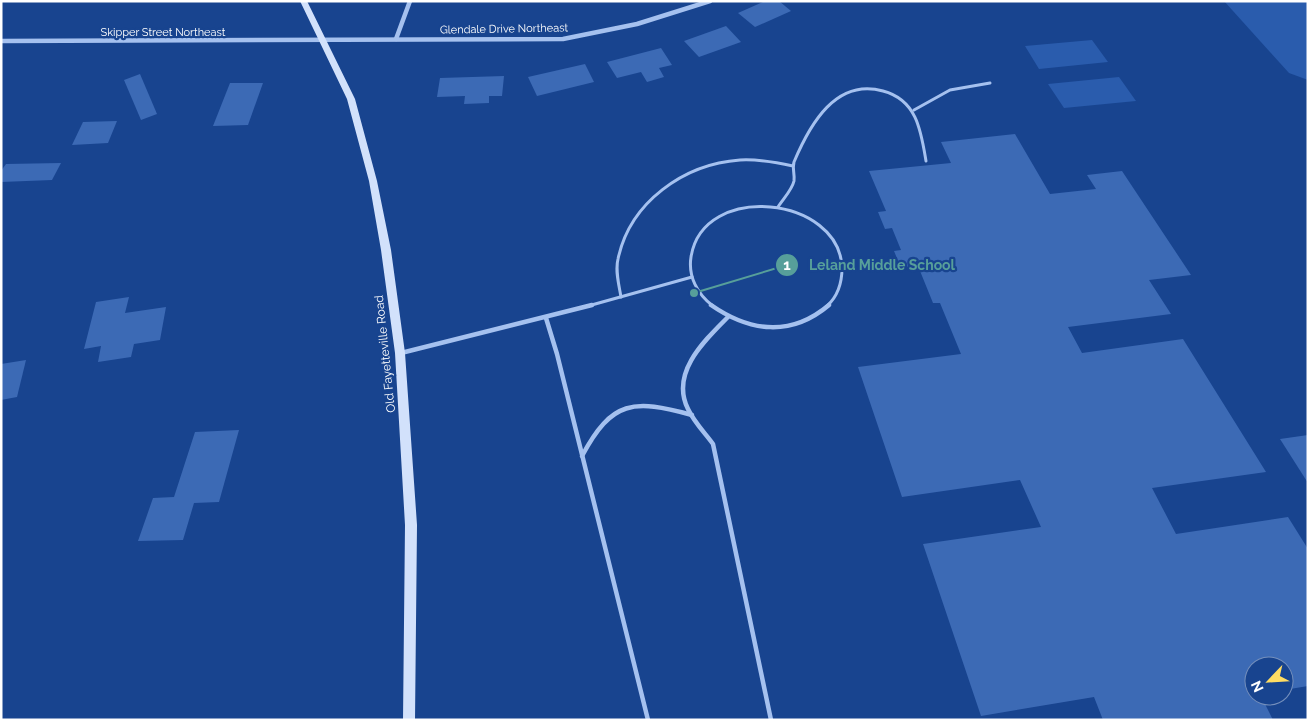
<svg xmlns="http://www.w3.org/2000/svg" width="1309" height="721" viewBox="0 0 1309 721" font-family="Raleway,sans-serif">
	<style>
		.green { fill: #2a5cad }
		.building { fill: #3c6ab5 }
		.lines { fill: none; stroke-linecap: round; stroke-linejoin: round }
		.lane-far1 { stroke: #a5c1ef; stroke-width: 3 }
		.lane { stroke: #a5c1ef; stroke-width: 4.5 }
		.street { stroke: #a5c1ef; stroke-width: 4.5 }
		.secondary { fill: #d2e1fb; fill-rule: evenodd }
		.labels { text-anchor: middle; dominant-baseline: central; stroke-width: 4.5; stroke-linejoin: round; paint-order: stroke }
		.far-street-label { font-size: 11px; fill: #fff; stroke: #18448f }
		.street-label { font-size: 12px; fill: #fff; stroke: #18448f }
		.leader { fill: none; stroke: #579f9a; stroke-width: 2 }
		.callout-dot { fill: #579f9a; stroke: #18448f; stroke-width: 2 }
		.mark-label { font-size: 15px; text-anchor: middle; font-weight: bold; fill: #fff }
		.callout-label { font-size: 14px; text-anchor: middle; font-weight: bold; fill: #579f9a; stroke: #18448f; stroke-width: 4.5; stroke-linejoin: round; paint-order: stroke }
	</style>
	<rect width="100%" height="100%" fill="#18448f"/>
	<!-- green -->
	<g class="green">
		<path d="M1224,1h84v79l-19,-7z"/>
		<path d="M1092,40l16,22 -69,7 -14,-23z"/>
		<path d="M1119,77l17,24 -72,7 -16,-24z"/>
	</g>
	<!-- building -->
	<g class="building">
		<path d="M765,1h14l12,10 -36,16 -17,-14z"/>
		<path d="M726,26l15,16 -42,15 -15,-16z"/>
		<path d="M661,48l11,17 -13,3 5,9 -17,5 -6,-10 -24,6 -10,-16z"/>
		<path d="M585,64l9,18 -57,14 -9,-19z"/>
		<path d="M140,74l17,40 -16,6 -17,-40z"/>
		<path d="M504,76l-2,20h-13v7l-25,1 1,-8 -28,1 3,-19z"/>
		<path d="M230,83h33l-15,42 -35,1z"/>
		<path d="M117,121l-9,22 -36,2 11,-23z"/>
		<path d="M1015,134l35,60 46,-5 -9,-14 35,-4 69,104 -42,5 22,34 -103,13 14,26 101,-14 83,133 -114,16 24,46 112,-17 20,32v137l-24,4v-24h-30v30h7l12,24h-170l-9,-23 -113,19 -58,-172 118,-17 -21,-47 -118,17 -44,-130 103,-13 -21,-51h-7l-15,-37 -17,2 -7,-17 7,-1 -9,-22 -7,1 -7,-17 8,-1 -17,-40 82,-8 -10,-21z"/>
		<path d="M61,163l-9,17 -51,2v-11l5,-7z"/>
		<path d="M129,297l-4,16 41,-6 -6,33 -26,4 -3,13 -33,5 3,-16 -17,3 12,-47z"/>
		<path d="M26,360l-9,37 -16,3v-36z"/>
		<path d="M239,430l-20,72 -25,1 -11,37 -45,1 15,-43 21,-1 21,-65z"/>
		<path d="M1308,435v48l-28,-44z"/>
	</g>
	<g class="lines">
		<!-- lane-far1 -->
		<g class="lane-far1">
			<path d="M914,110l36,-20 40,-7"/>
			<path d="M778,207c5,-8 14,-17 16,-26 1,-7 -2,-12 0,-19 16,-38 42,-84 89,-71 34,9 38,40 43,70"/>
			<path d="M621,297c-2,-12 -6,-26 -3,-38 12,-57 66,-95 122,-99 18,-1 35,2 53,6"/>
			<path d="M588,306l104,-29"/>
			<path d="M713,306c-16,-12 -25,-30 -22,-49 12,-76 149,-61 151,11 0,14 -4,28 -15,38"/>
		</g>
		<!-- lane -->
		<g class="lane">
			<path d="M711,305c39,27 80,32 118,0"/>
			<path d="M728,317c-24,24 -58,56 -40,92 6,13 17,24 25,35l58,276"/>
			<path d="M546,318l11,36 91,366"/>
			<path d="M401,353l191,-48"/>
			<path d="M582,456c30,-56 51,-57 110,-41"/>
		</g>
		<!-- street -->
		<g class="street">
			<path d="M396,39l14,-38"/>
			<path d="M1,41l562,-2 74,-15 73,-23"/>
		</g>
		<!-- secondary -->
		<path class="secondary" d="M300,1h7l48,98 22,82 14,69 14,103 12,172 -2,195h-12l2,-195 -10,-172 -14,-103 -12,-69 -22,-82z"/>
	</g>
	<g class="labels">
		<!-- far-street labels -->
		<g class="far-street-label">
			<text transform="translate(504 29) rotate(-1)">Glendale Drive Northeast</text>
			<text x="163" y="32">Skipper Street Northeast</text>
		</g>
		<!-- street labels -->
		<g class="street-label">
			<text transform="translate(385 354) rotate(-96)">Old Fayetteville Road</text>
		</g>
	</g>
	<!-- callouts -->
	<path class="leader" d="M694 293L787 265"/>
	<g class="callout-dot">
		<circle cx="694" cy="293" r="5"/>
		<circle cx="787" cy="265" r="12"/>
	</g>
	<g class="mark-label">
		<text x="787" y="270">1</text>
	</g>
	<g class="callout-label">
		<text x="882" y="270">Leland Middle School</text>
	</g>
	<!-- border -->
	<rect width="1309" height="721" fill="none" stroke="#ffffff" stroke-width="5"/>
	<!-- north arrow -->
	<g transform="translate(1269 681) rotate(245)"><circle r="24" fill="#18448f" stroke="#748fbc"/>
	<path d="M0-4L9 19L0 12L-9 19Z" fill="#ffdd63"/>
	<text y="-8" font-size="14" font-weight="bold" text-anchor="middle" fill="#ffffff">N</text>
	</g>
</svg>
